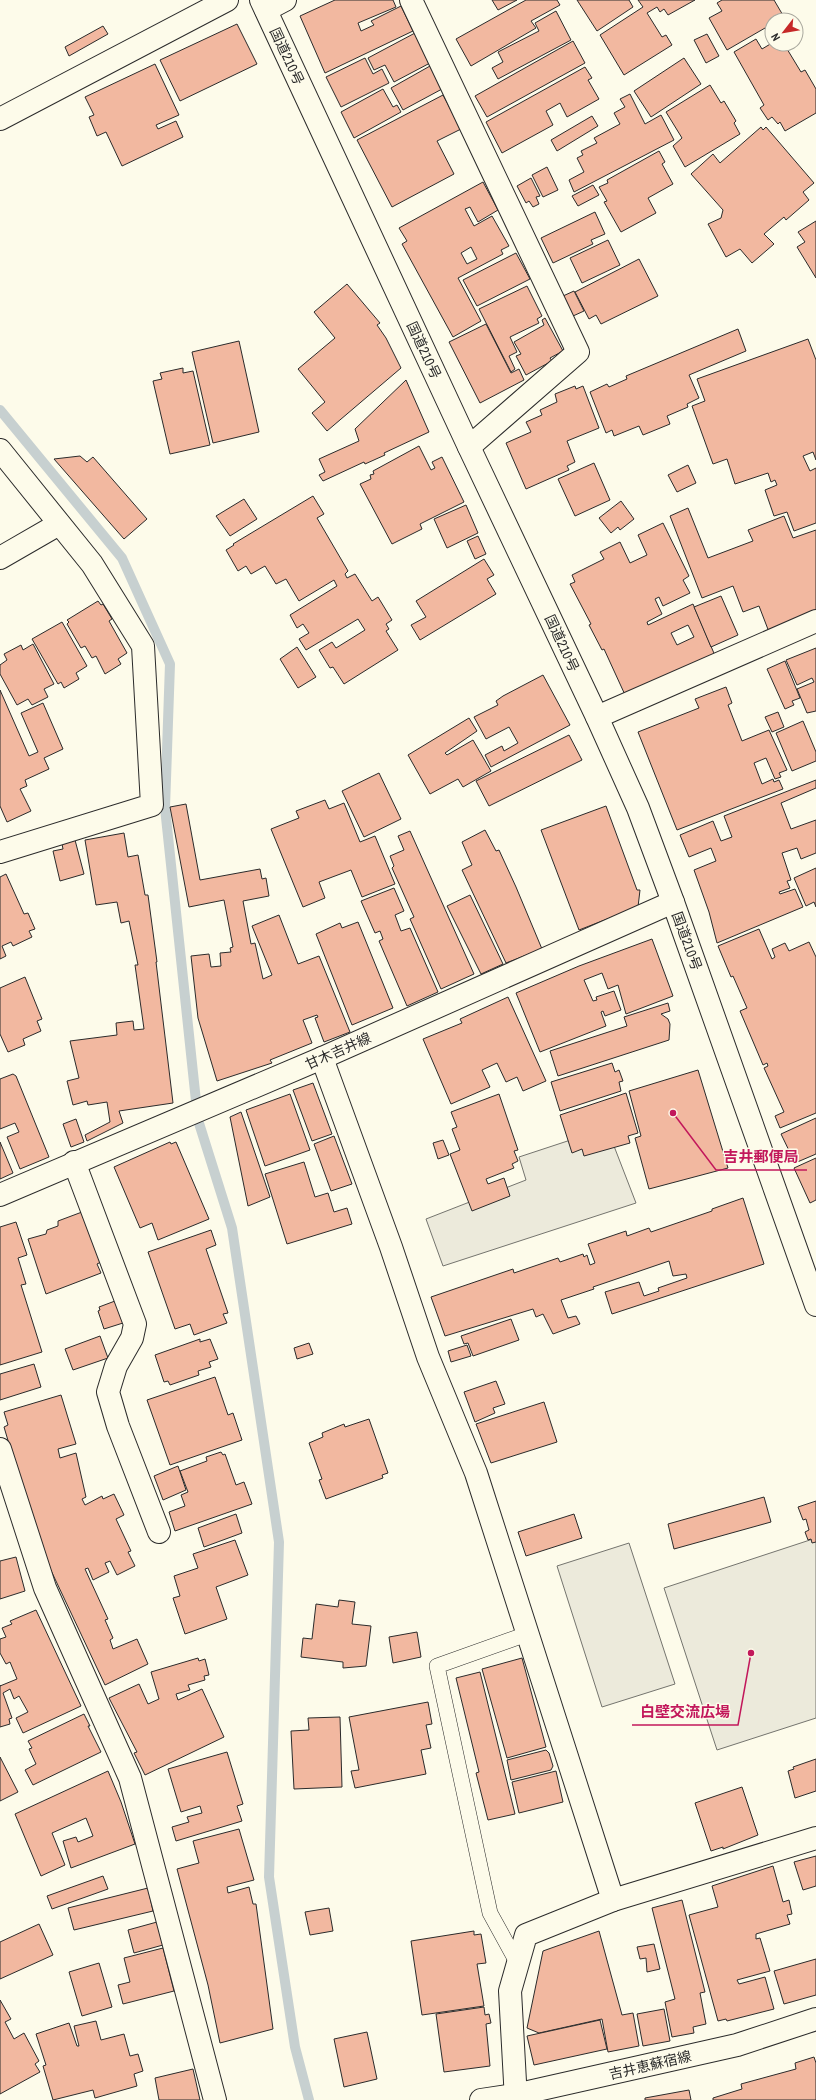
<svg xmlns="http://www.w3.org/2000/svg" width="816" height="2100" viewBox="0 0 816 2100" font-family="'Archivo Narrow','Noto Sans JP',sans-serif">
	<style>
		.parking { fill: #eceadb; stroke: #74746e }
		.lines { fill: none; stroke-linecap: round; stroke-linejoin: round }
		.stream { stroke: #c7d0d0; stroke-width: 10 }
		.building { fill: #f2b8a0; stroke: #2b2b2b; fill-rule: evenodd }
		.lane-casing { stroke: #2b2b2b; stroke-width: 16 }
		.street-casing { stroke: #2b2b2b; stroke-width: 24 }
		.secondary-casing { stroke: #2b2b2b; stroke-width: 24 }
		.highway-casing { stroke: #2b2b2b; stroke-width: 24 }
		.lane { stroke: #fdfbea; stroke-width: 15 }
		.street { stroke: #fdfbea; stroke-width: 22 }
		.secondary { stroke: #fdfbea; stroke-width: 22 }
		.highway { stroke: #fdfbea; stroke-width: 22 }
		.labels { text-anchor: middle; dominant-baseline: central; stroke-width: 3; stroke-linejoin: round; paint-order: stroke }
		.street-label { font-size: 14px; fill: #2b2b2b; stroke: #fdfbea }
		.leader { fill: none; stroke: #c2185b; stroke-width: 1.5 }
		.callout-dot { fill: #c2185b; stroke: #fdfbea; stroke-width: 1.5 }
		.callout-label { font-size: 15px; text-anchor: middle; font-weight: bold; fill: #c2185b; stroke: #fdfbea; stroke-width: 3; stroke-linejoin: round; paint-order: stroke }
	</style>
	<rect width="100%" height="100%" fill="#fdfbea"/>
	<!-- parking -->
	<g class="parking">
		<path d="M607,1128l29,75 -193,63 -17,-47 100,-39 -7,-23z"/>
		<path d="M816,1538v180l-99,32 -53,-162z"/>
		<path d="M629,1543l46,141 -73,23 -45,-141z"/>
	</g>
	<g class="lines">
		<!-- stream -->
		<path class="stream" d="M0,410l122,148 48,106 -5,144 33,312 34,108 47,314 -10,335 26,170 14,53"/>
	</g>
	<!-- building -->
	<g class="building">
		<path d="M335,0h58l3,7 -38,16 3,8 13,-6 -3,-4 30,-15 12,25 -88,42 -25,-57z"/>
		<path d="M492,0h25l-19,10z"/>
		<path d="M526,0h31l3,5 -29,16 5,7 -65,38 -15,-27z"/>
		<path d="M577,0h52l4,7 -36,24z"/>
		<path d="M638,0h57l-27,15 -4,-6 -4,3 -3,-5 -10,6 15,24 4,-2 6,10 -48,30 -24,-40 43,-28z"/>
		<path d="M722,0h52l10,17 -4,3h-8v4l-45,26 -18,-32 13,-7 -5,-8z"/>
		<path d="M556,11l15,29 -73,39 -6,-11 11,-6 -5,-10 41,-21 -4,-8z"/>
		<path d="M237,24l20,40 -77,37 -20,-41z"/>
		<path d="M103,26l5,8 -39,22 -4,-9z"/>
		<path d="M415,33l15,30 -36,19 -9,-17 -11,5 -6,-12z"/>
		<path d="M707,34l12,22 -13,7 -12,-23z"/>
		<path d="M756,39l6,10 10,-6 12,1 17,28 4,-2 11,19v24l-31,18 -5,-9 -2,2 -6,-7 -4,3 -8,-12 4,-3 -30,-53z"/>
		<path d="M573,41l12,22 -98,54 -12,-21z"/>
		<path d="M365,58l8,16 9,-5 7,14 -48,24 -15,-30z"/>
		<path d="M684,58l17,26 -50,33 -17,-26z"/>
		<path d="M155,64l24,51 -23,10 2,4 18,-8 7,16 -61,29 -16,-34 -9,4 -8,-19 5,-2 -9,-18z"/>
		<path d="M430,66l12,23 -39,21 -12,-22z"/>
		<path d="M585,67l7,11 -4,2 11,19 -32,18 -7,-14 -14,8 7,14 -51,28 -16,-31z"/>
		<path d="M710,85l11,18 3,-2 12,20 -2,2 6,11 -55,33 -12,-21 9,-8 -16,-26z"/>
		<path d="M383,89l10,18 4,-2 4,7 -47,26 -13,-26z"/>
		<path d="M630,94l15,30 16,-9 13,25 -100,52 -5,-12 15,-8 -7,-14 6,-3 -2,-4 16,-8 -3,-5 26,-14 -6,-11 11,-6 -5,-8z"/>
		<path d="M443,95l18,34 -24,12 17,33 -62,33 -35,-67z"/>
		<path d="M592,116l6,10 -41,25 -6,-11z"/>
		<path d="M761,127l2,3 3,-3 48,56 -11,9 6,8 -23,20 -2,-3 -20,17 10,10 -22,19 -12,-14 -14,8 -18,-33 13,-6 2,-8 -32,-36 22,-20 7,9z"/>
		<path d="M659,151l6,11 -3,2 11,20 -25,14 8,15 -35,19 -17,-30 3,-1 -8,-14 9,-4 -1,-3z"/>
		<path d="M547,167l11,23 -15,7 -11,-22z"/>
		<path d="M531,178l9,18 -4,1 3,7 -6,3 -4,-6 -3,2 -9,-17z"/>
		<path d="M483,182l15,28 -20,12 -8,-15 -5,2 9,17 18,-10 17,30 -8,4 2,4 -45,24 23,43 -28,16 -51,-93 5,-3 -8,-13zM471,247l6,12 -10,5 -6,-11z"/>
		<path d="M593,185l6,10 -21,11 -6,-10z"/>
		<path d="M595,212l10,22 -14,6 2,4 -40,19 -12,-25z"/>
		<path d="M816,221v57l-19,-31 8,-5 -7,-10z"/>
		<path d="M608,240l12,25 -38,18 -12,-25z"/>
		<path d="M516,253l14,26 -53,27 -14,-26z"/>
		<path d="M639,259l19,37 -57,28 -5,-9 -7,4 -14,-27z"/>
		<path d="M347,284l33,39 -3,2 9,13 15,30 -74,63 -15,-18 13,-11 -27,-33 37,-31 -21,-26z"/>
		<path d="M527,286l15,30 -5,3 2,4 -29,14 7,15 -8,4 6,13 -4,3 -32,-63z"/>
		<path d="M574,291l10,20 -11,5 -10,-20z"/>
		<path d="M545,318l18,33 -13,7 2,3 -26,14 -10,-19 5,-2 -7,-12 30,-17 -2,-5z"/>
		<path d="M486,324l25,49 8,-4 5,11 -44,23 -31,-61z"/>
		<path d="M738,329l8,22 -57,24 10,23 -12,6 1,3 -21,9 3,8 -27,11 -4,-9 -25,10 -2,-6 -6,3 -16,-41 17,-8 2,3 18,-8 -1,-3z"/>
		<path d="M808,339l8,21v100l-3,-8 -10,4 7,15 6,-3v55l-22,8 -7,-19 -13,4 -9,-26 12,-5 -2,-5 -4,2 -3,-9 -33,11 -8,-25 -14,5 -21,-58 13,-5 -8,-22z"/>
		<path d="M239,341l20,91 -46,11 -21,-91z"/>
		<path d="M183,368v5l10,-2 17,74 -40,9 -17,-73 9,-2 -2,-6z"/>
		<path d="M406,380l23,52 -45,21 1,2 -20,9 -1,-2 -41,19 -4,-6 6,-3 -6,-13 40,-18 -4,-12z"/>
		<path d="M575,386l1,3 7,-3 16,42 -32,13 8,21 -8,4 2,4 -43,19 -20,-46 25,-11 -5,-10 16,-7 -2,-5 17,-8 -2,-8z"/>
		<path d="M419,446l12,24 4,-2 -3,-6 10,-5 22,45 -44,22 2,5 -30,15 -32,-60 11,-5 -1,-4 4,-1 -1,-3z"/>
		<path d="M80,456l7,6 6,-5 54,62 -23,20 -70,-80z"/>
		<path d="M594,463l16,37 -35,16 -17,-37z"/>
		<path d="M688,465l8,18 -19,9 -9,-17z"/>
		<path d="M313,496l11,18 -7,4 31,53 -3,3 2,4 8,-4 17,27 6,-4 14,23 -6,4 3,5 -3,2 12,19 -54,34 -11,-17 -3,1 -11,-18 13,-8 4,6 29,-18 -7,-11 -52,31 -7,-11 10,-6 -6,-9 -6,4 -7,-13 47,-29 -3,-6 -35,21 -13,-22 -10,5 -11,-18 -14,8 -5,-8 -8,5 -12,-21 8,-5 -1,-1z"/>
		<path d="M244,499l13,20 -27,17 -14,-20z"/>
		<path d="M621,501l13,18 -14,11 -2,-3 -7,6 -12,-15z"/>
		<path d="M466,505l12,28 -31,15 -13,-29z"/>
		<path d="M688,508l20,50 45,-17 -5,-11 36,-14 9,22 23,-8v86l-47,16 -10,-26 -16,6 -10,-26 -31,12 -32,-82z"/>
		<path d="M663,523l26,53 -6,4 7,13 -27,13 -4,-9 -4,2 7,15 -15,8 1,3 45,-21 23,54 -90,39 -22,-48 -2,1 -13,-25 2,-1 -21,-40 5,-2 -3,-7 32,-16 -4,-7 20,-10 10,21 17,-8 -9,-20zM688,625l6,12 -17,8 -6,-12z"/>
		<path d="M478,536l8,18 -11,5 -8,-18z"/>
		<path d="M484,559l10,16 -7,4 9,15 -76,46 -9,-15 15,-8 -10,-16z"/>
		<path d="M721,596l17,39 -27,12 -17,-40z"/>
		<path d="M98,601l3,4 2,-1 9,15 -3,2 18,32 -9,6 3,5 -16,10 -9,-18 -4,2 -7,-12 -4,2 -14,-24 2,-2 -2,-2z"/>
		<path d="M62,622l25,44 -11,7 3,6 -15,9 -3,-6 -3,2 -26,-45z"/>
		<path d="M33,644l21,40 -10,5 4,8 -16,8 -4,-6 -11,6 -17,-31v-9l7,-5 -3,-6 17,-9 2,5z"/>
		<path d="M297,647l19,30 -18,11 -18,-29z"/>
		<path d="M816,648v63l-9,2 -10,-24 17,-7 -2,-4 -15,7 -11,-25z"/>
		<path d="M785,661l15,37 -8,3 2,4 -9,4 -18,-40z"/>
		<path d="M543,675l27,50 -79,42 -6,-12 17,-9 2,5 14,-8 -9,-16 -23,12 -12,-22 24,-12 -2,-4 7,-5z"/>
		<path d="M726,687l6,16 -4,2 14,36 27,-11 18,40 -8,3 2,4 -6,2 -9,-21 -12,5 8,21 11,-5 1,3 5,-2 4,9 -106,41 -39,-98 61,-24 -4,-9z"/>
		<path d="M0,690l29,66 9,-4 -17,-39 22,-10 20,46 -19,9 5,11 -24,11 2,6 -7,3 11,22 -24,11 -7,-16z"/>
		<path d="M778,712l6,15 -12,5 -7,-15z"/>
		<path d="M469,718l8,13 -32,22 2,2 26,-15 18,31 -28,16 -5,-8 -28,15 -22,-39z"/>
		<path d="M803,721l13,31v9l-24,10 -16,-38z"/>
		<path d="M569,735l13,25 -93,46 -13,-25z"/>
		<path d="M379,773l22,46 -37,18 -22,-46z"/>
		<path d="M816,780v8l-35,15 10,26 25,-9v33l-15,6 -4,-11 -15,5 9,27 -4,1 3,7 -11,4 1,2 15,-5 8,18 -86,36 -8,-31 -15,-42 22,-9 -5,-13 -22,9 -9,-22 33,-14 8,20 11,-4 -8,-21z"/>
		<path d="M325,800l4,9 15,-6 16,39 15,-6 20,48 -33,13 -11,-27 -32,12 6,16 -22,9 -32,-78 28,-11 -3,-7z"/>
		<path d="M186,804l14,76 60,-11 2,10 4,-1 3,18 -26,5 8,43 4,-1 8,36 9,-4 -20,-49 27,-11 19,49 21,-8 31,76 -26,10 -9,-24 3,-1 -1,-2 -14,5 9,23 -42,17 2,3 -55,18 -19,-63 -7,-62 18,-2 2,13 10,-1 -1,-13 11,-1 -1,-4 3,-1 -9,-47 -35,7 -19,-100z"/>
		<path d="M606,806l31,84h3l-2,17 -59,23 -38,-100z"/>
		<path d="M485,830l11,21 3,-1 17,37 26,62 -36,14 -44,-93 10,-5 -10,-23z"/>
		<path d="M410,831l64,143 -33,15 -31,-70 4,-2 -22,-49 2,-2 -4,-10 14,-6 -6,-14z"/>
		<path d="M124,833l4,24 10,-2 7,40h3l9,67h-1l17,141 -54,8 4,12 -36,18 -2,-6 25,-13 -3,-20 -19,3 -1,-4 -14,4 -6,-24 12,-3 -9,-37 47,-6 -1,-12 17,-2 1,9 10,-1 -9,-64h3l-9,-44 -8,2 -4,-21 -21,3 -11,-65z"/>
		<path d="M75,840l9,34 -24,7 -7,-30 10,-2 -1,-5z"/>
		<path d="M816,868v39l-2,-5 -8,4 -12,-28z"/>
		<path d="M6,874l18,40 4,-1 7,16 -6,2 3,6 -19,9 -2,-4 -9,4 4,10 -6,3v-82z"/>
		<path d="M394,888l10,23 -9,4 6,16 9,-3 28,64 -31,14 -28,-65 4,-2 -3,-8 -5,2 -14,-32z"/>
		<path d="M470,895l33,69 -22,10 -34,-68z"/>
		<path d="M358,922l35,86 -41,17 -36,-91 24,-11 2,5z"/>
		<path d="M759,929l13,30 3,-2 -3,-8 13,-6 4,8 20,-9 7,15v156l-36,15 -5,-12 9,-4 -20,-44 4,-2 -1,-3 -4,2 -23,-54 7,-3 -14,-32 -2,1 -13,-31z"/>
		<path d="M652,939l21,57 -47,18 -8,-29 -10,4 -6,-16 -18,7 9,21 4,-1 -1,-3 18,-6 7,19 -16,6 -2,-5 -2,1 5,14 -66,26 -24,-59 63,-27z"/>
		<path d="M25,977l17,42 -5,2 4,10 -18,8 2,6 -17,7 -8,-18v-46z"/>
		<path d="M508,997l38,84 -23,10 -6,-14 -11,5 -9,-19 -15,7 8,17 -39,17 -28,-65 39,-16 -2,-4z"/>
		<path d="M668,1003l2,8 -9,3 7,5 2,5 -1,16 -111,36 -8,-25 77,-25 -3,-9z"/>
		<path d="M612,1063l3,9 4,-2 4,11 -4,1 2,9 -61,20 -9,-29z"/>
		<path d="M698,1070l30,98 -79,21 -14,-51 6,-2 -12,-45z"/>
		<path d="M13,1074l3,2 33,81 -29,12 -13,-32 12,-5 -4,-9 -15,6v-50z"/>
		<path d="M313,1083l19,51 -20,7 -19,-51z"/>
		<path d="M626,1093l12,40 -10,3 2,7 -46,13 -2,-7 -10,4 -12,-38z"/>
		<path d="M290,1094l20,56 -45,16 -19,-56z"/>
		<path d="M499,1094l19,56 -4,1 4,10 -6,3 2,4 -28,11 2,5 16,-6 6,18 -38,15 -22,-57 10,-4 -8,-21 5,-2 -6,-15z"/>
		<path d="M241,1112l29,85 -22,9 -18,-89z"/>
		<path d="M816,1118v36l-21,9 -14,-29z"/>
		<path d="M76,1119l8,23 -13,5 -8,-23z"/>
		<path d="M334,1136l18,48 -21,7 -17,-47z"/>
		<path d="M443,1140l6,15 -11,4 -5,-16z"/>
		<path d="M0,1142l13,31 -13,6z"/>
		<path d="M170,1142l1,2 5,-2 33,77 -51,21 -6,-17 -12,5 -26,-61z"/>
		<path d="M816,1158v42l-6,3 -16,-35z"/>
		<path d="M304,1162l11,35 13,-4 6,19 13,-4 5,16 -65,20 -22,-70z"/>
		<path d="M743,1198l21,66 -152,50 -7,-22 34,-10 5,14 15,-5 -1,-3 29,-10 -1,-4 -13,2 -4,-15 -76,26 1,2 -33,11 7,18 8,-2 4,8 -27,10 -10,-20 -7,3 -3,-8 -88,27 -14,-39 82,-28 1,4 44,-15 2,4 23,-8 1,3 3,-2 3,10 5,-2 -7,-19 38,-13 1,5 22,-8 2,4 61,-21v-2z"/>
		<path d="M82,1212l1,6 3,-1 15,45 -4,2 4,9 -55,21 -18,-55 18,-5 1,-4 11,-4v-5z"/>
		<path d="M16,1222l11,33 -9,3 8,26 -5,1 21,67 -42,13v-138z"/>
		<path d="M211,1230l5,15 -10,4 22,64 -5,1 4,9 -33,12 -4,-11 -15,5 -27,-77z"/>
		<path d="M115,1301l8,22 -19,6 -6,-18 2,-1 -1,-3z"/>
		<path d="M511,1319l8,21 -46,16 -5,-13 -4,1 -3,-8z"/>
		<path d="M100,1336l8,22 -35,12 -8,-21z"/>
		<path d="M200,1339v3l10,-3 8,20 -9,3 2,5 -13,4 1,4 -29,10 -2,-4 -4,1 -9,-27z"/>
		<path d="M309,1343l4,11 -16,5 -3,-11z"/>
		<path d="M467,1345l4,11 -20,6 -3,-11z"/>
		<path d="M34,1364l7,23 -41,13v-26z"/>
		<path d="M215,1377l13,38 5,-2 9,27 -72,25 -23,-65z"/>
		<path d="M496,1381l9,23 -12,4 2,5 -20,9 -11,-30z"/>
		<path d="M61,1395l15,49 -18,5 2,9 16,-5 10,44 -4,2 3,6 17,-9 1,3 11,-5 10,21 -8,4 15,32 -3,1 7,14 -18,9 -7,-14 -5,2 4,9 -16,8 -5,-12 -3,1 23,50 -3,1 8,18 -3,2 3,9 24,-10 11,25 -43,21 -66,-140 -35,-118 4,-2 -4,-13z"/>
		<path d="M544,1402l13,40 -66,21 -15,-39z"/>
		<path d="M369,1419l19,54 -6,2 1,3 -57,21 -7,-19 3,-1 -13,-36 14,-6 -1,-4 22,-9 1,3z"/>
		<path d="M221,1452l2,3 2,-1 11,31 8,-3 8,22 -77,27 -6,-19 16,-6 -4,-11 7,-3 -8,-21 27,-10 -1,-4z"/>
		<path d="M178,1466l8,24 -23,10 -9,-24z"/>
		<path d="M764,1497l7,25 -97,27 -6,-25z"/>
		<path d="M816,1501v41l-4,1 -1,-4 -3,1 -3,-8 4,-2 -3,-11 -3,1 -5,-13z"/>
		<path d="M236,1514l6,19 -38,14 -6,-19z"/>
		<path d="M574,1514l8,24 -56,18 -8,-24z"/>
		<path d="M235,1540l13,35 -32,12 11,32 -42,15 -12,-36 7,-2 -6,-20 24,-8 -5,-14z"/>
		<path d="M16,1557l9,34 -25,8v-38z"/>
		<path d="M339,1600l16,2 -3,22 19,2 -5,40 -23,2v-6l-42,-5 2,-19 9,1 4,-35 22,3z"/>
		<path d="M36,1610l45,96 -58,27 -7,-15 12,-6 -9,-16 -5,3 -4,-10 -7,4 9,25 -3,1 1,5 -10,3v-42v1l17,-7 -7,-17 -4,2 -6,-11v-14l6,-2 -4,-9 10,-4 -2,-3z"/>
		<path d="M417,1632l4,25 -28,6 -4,-26z"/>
		<path d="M198,1658l1,3 6,-2 4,16 -5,1 1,4 -17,5 2,5 -14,4 2,6 24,-11 22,48 -79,38 -11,-22 3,-1 -28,-54 30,-14 9,20 11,-5 -8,-27z"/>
		<path d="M522,1658l24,89 -39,11 -25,-89z"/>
		<path d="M480,1672l35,142 -27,6 -12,-47 3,-1 -23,-94z"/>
		<path d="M428,1702l4,22 -6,1 5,23 -10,2 5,24 -71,14 -4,-17 8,-1 -10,-53z"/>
		<path d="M84,1714l6,12h-2l13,26 -68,33 -8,-15 11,-6 -7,-15 3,-1 -4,-7z"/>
		<path d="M340,1717l2,70 -48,2 -3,-58 18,-1 -1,-12z"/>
		<path d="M546,1750l3,3 4,13 -2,4 -40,10 -4,-20z"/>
		<path d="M227,1752l16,52 -6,2 5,15 -66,20 -4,-14 17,-5 -2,-5 15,-4 -2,-7 -19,6 -13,-43z"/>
		<path d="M0,1757l18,35 -18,9z"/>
		<path d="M816,1759v32l-21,7 -7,-27 6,-2 -1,-2z"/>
		<path d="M108,1771l13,31 14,42 -64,24 -8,-27 13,-4 2,5 15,-6 -7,-18 -34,15 13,32 -24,11 -26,-62z"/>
		<path d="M556,1771l7,31 -44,11 -7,-31z"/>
		<path d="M742,1787l16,48 -35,14v-2l-12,4 -16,-48z"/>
		<path d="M239,1829l15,51 -27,7 1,6 21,-6 4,17h3l17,125 -53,14 -12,-58 -31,-116 22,-6 -6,-22z"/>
		<path d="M816,1856v30l-13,4 -9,-28z"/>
		<path d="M773,1866l10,36 6,-2 3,14 -5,1 3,9 -34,10v5l4,-1 10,33 -33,9 2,4 26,-7 9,32 -47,12 -1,-2 -8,2 -29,-106 29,-8 -6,-21z"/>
		<path d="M103,1876l5,13 -56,20 -5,-13z"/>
		<path d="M148,1888l5,23 -79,19 -6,-22z"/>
		<path d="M682,1900l23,92 -5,1 6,31 -13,3 1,6 -22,4 -7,-35 10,-3 -23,-91z"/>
		<path d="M329,1908l4,23 -23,4 -5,-23z"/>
		<path d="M157,1922l6,23 -29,8 -6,-23z"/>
		<path d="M39,1924l14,31 -53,24v-37z"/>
		<path d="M474,1931v4l7,-1 5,29 -9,1 7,42 -62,9 -11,-74z"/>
		<path d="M599,1931l23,84 11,-2 6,33 -31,6 -6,-33 -63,14 -12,-5 16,-77z"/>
		<path d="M654,1944l6,25 -13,3 -1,-14 -6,1 -3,-12z"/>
		<path d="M163,1948l11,43 -51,13 -5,-19 12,-3 -6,-24z"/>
		<path d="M816,1959v36l-32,9 -10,-33z"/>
		<path d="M99,1963l13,44 -30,9 -13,-44z"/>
		<path d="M0,2000l11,19 -6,3 9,17 10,-6 15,28 -4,3 5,8 -40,22z"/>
		<path d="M484,2007l1,8 4,-1 2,9 -5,1 4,42 -46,6 -8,-58z"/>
		<path d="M664,2009l6,32 -27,5 -6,-32z"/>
		<path d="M600,2020l7,29 -73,16 -7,-29z"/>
		<path d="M96,2021l5,19 23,-6 6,22 8,-2 5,17 -9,3 3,12 -42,12 -2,-8 -40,10 -10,-34 3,-1 -10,-31 33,-11 8,23h2l-5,-20z"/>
		<path d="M367,2032l10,47 -33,8 -10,-48z"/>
		<path d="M814,2057l2,6v37h-103v-2l29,-9 -1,-5 55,-15 -1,-6z"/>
		<path d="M193,2069l7,31h-41l-4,-22z"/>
		<path d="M689,2090l2,10h-46v-2z"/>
	</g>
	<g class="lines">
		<!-- lane casing -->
		<g class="lane-casing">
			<path id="lane" d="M518,1964l-28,-51 -53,-247 90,-32"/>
		</g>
		<!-- street casing -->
		<g class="street-casing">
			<g id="street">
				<path d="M411,0l167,352 -109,95"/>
				<path d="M266,10l19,-10"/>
				<path d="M0,119l227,-119"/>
				<path d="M0,450l92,114 51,82 9,159 -152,47"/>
				<path d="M0,558l59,-34"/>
				<path d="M597,717l219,-96"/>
				<path d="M322,1058l69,189 37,110 48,116 137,427"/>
				<path d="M74,1162l61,162 -3,14 -16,28 -8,26 10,34 41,106"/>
				<path d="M0,1449l45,139 85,190 85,322"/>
				<path d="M516,2100l-6,-109 16,-56 87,-35 203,-62"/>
			</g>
		</g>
		<!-- secondary casing -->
		<g class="secondary-casing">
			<g id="secondary">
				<path d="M0,1195l322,-137 351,-156"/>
				<path d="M481,2100l34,-5 222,-50 79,-26"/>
			</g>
		</g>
		<!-- highway casing -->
		<g class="highway-casing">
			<path id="highway" d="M261,0l208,447 128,270 41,91 35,94 143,403"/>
		</g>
		<!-- lane -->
		<use href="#lane" class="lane"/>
		<!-- street -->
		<use href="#street" class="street"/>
		<!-- secondary -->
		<use href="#secondary" class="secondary"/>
		<!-- highway -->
		<use href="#highway" class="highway"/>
	</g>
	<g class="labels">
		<!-- street labels -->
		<g class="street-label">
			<text transform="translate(287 56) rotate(65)">国道210号</text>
			<text transform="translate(424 350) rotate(65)">国道210号</text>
			<text transform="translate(562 643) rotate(65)">国道210号</text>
			<text transform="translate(687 941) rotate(70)">国道210号</text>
			<text transform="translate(338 1051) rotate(-24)">甘木吉井線</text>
			<text transform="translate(650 2065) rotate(-13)">吉井恵蘇宿線</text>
		</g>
	</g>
	<!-- callouts -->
	<path class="leader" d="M673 1113L716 1170H807M751 1653L738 1725H632"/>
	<g class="callout-dot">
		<circle cx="673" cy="1113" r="4"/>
		<circle cx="751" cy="1653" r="4"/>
	</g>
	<g class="callout-label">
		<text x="761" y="1162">吉井郵便局</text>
		<text x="685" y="1717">白壁交流広場</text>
	</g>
	<!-- north arrow -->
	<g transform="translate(784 32) rotate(239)"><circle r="19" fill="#fdfbea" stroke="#a9a89e"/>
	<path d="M0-3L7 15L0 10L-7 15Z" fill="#c62828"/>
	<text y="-6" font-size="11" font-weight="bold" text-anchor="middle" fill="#2b2b2b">N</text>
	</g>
</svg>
